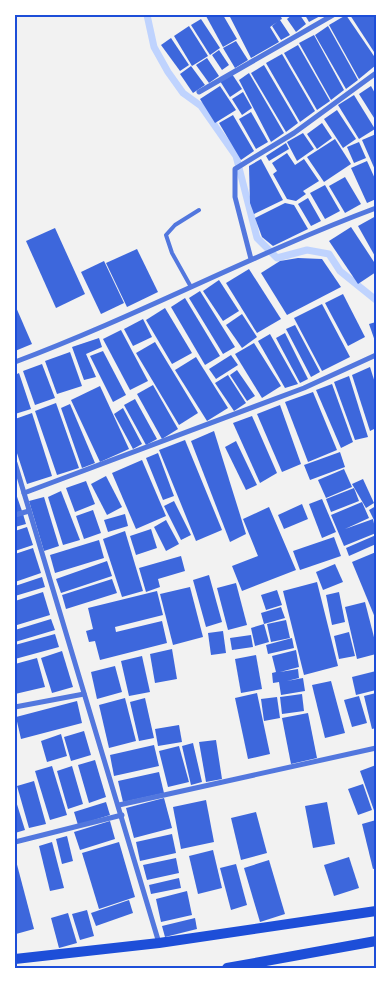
<svg xmlns="http://www.w3.org/2000/svg" width="391" height="983" viewBox="0 0 391 983" font-family="Georgia,serif">
	<style>
		.lines { fill: none; stroke-linecap: round; stroke-linejoin: round }
		.stream { stroke: #bfd3fe; stroke-width: 7 }
		.building { fill: #3d67dc }
		.service { stroke: #5277de; stroke-width: 4 }
		.minor { stroke: #5277de; stroke-width: 5 }
		.secondary { stroke: #1d4ed8; stroke-width: 10 }
		.neatline { fill: none; stroke: #1d4ed8; stroke-width: 2 }
	</style>
	<rect width="100%" height="100%" fill="#f2f2f2"/>
	<g class="lines">
		<!-- stream -->
		<path class="stream" d="M147,15l7,32 14,25 15,21 18,13 35,50 21,82 20,20 30,-8 22,4 11,17 36,29"/>
	</g>
	<!-- building -->
	<g class="building">
		<path d="M208,15h15l14,24 -14,8 -17,-31z"/>
		<path d="M229,15h51l2,4 -2,1 10,15 -9,5 -9,-14 5,-4 -7,5 9,15 -28,16z"/>
		<path d="M292,15h8l6,9 -10,8 -9,-13z"/>
		<path d="M305,15h17l-13,7z"/>
		<path d="M346,15l30,44v6l-17,14 -30,-54z"/>
		<path d="M350,15h26v40z"/>
		<path d="M201,19l19,29 -10,7 -19,-30z"/>
		<path d="M189,26l19,30 -16,10 -18,-30z"/>
		<path d="M328,26l30,54 -12,9 -31,-54z"/>
		<path d="M314,35l30,55 -13,10 -32,-57z"/>
		<path d="M171,38l18,27 -9,6 -19,-26z"/>
		<path d="M236,41l12,19 -13,8 -12,-20z"/>
		<path d="M298,45l32,56 -13,9 -33,-57z"/>
		<path d="M219,50l10,15 -7,5 -10,-15z"/>
		<path d="M282,54l33,57 -15,11 -34,-59z"/>
		<path d="M207,58l12,18 -10,7 -13,-18z"/>
		<path d="M264,65l34,58 -12,9 -35,-59z"/>
		<path d="M191,66l14,19 -12,8 -13,-19z"/>
		<path d="M249,73l35,60 -13,9 -32,-62z"/>
		<path d="M232,74l10,15 -12,8 -10,-16z"/>
		<path d="M220,86l16,24 -21,13 -15,-24z"/>
		<path d="M371,86l5,9v26l-17,-27z"/>
		<path d="M243,92l9,16 -10,7 -10,-16z"/>
		<path d="M354,95l21,34 -16,10 -21,-34z"/>
		<path d="M337,110l19,29 -13,9 -19,-29z"/>
		<path d="M251,112l17,30 -12,7 -17,-30z"/>
		<path d="M233,115l21,36 -13,9 -22,-37z"/>
		<path d="M322,123l10,15 -15,11 -10,-15z"/>
		<path d="M303,133l11,16 -17,12 -10,-19z"/>
		<path d="M376,134v38l-14,-32z"/>
		<path d="M335,139l16,25 -27,18 -17,-25z"/>
		<path d="M359,142l7,16 -12,5 -7,-16z"/>
		<path d="M286,143l3,6 -20,12 -3,-5z"/>
		<path d="M287,153l8,12 9,-6 15,22 -16,10 3,3 -10,7 -9,-2 -14,-25 4,-3 -5,-8z"/>
		<path d="M261,159l22,41 -29,14 -4,-11 -1,-37z"/>
		<path d="M367,161l9,20v18l-9,4 -16,-35z"/>
		<path d="M345,177l16,27 -16,9 -16,-27z"/>
		<path d="M325,185l15,26 -15,8 -15,-26z"/>
		<path d="M308,198l13,23 -10,5 -13,-22z"/>
		<path d="M285,203l9,2 14,24 -35,17 -11,-9 -7,-19z"/>
		<path d="M376,216v42l-18,-32z"/>
		<path d="M351,227l25,38v7l-18,12 -29,-43z"/>
		<path d="M55,228l30,66 -29,14 -30,-67z"/>
		<path d="M137,249l21,43 -31,15 -21,-44z"/>
		<path d="M298,258l24,1 19,28 -54,28 -26,-42 19,-12z"/>
		<path d="M104,261l20,42 -23,11 -20,-42z"/>
		<path d="M249,269l32,50 -24,14 -31,-50z"/>
		<path d="M219,280l20,31 -16,10 -20,-30z"/>
		<path d="M200,291l35,56 -12,7 -34,-56z"/>
		<path d="M343,294l22,43 -17,9 -23,-43z"/>
		<path d="M185,298l35,58 -15,9 -34,-58z"/>
		<path d="M322,304l28,53 -28,14 -28,-53z"/>
		<path d="M15,305l17,39 -17,7z"/>
		<path d="M165,308l27,45 -20,11 -26,-44z"/>
		<path d="M242,314l15,23 -15,11 -16,-23z"/>
		<path d="M143,319l9,18 -19,9 -9,-17z"/>
		<path d="M376,322v22l-7,-20z"/>
		<path d="M295,325l25,47 -9,5 -25,-48z"/>
		<path d="M121,330l27,51 -18,9 -27,-51z"/>
		<path d="M285,333l23,46 -8,4 -24,-45z"/>
		<path d="M270,334l28,50 -13,4 -27,-47z"/>
		<path d="M99,338l3,9 -16,7 10,23 -12,3 -12,-33z"/>
		<path d="M155,342l43,71 -19,12 -43,-72z"/>
		<path d="M254,343l27,43 -19,12 -27,-44z"/>
		<path d="M103,351l23,44 -13,7 -23,-46z"/>
		<path d="M70,352l12,34 -25,8 -12,-33z"/>
		<path d="M231,355l7,10 -22,14 -7,-10z"/>
		<path d="M196,357l32,51 -21,13 -32,-51z"/>
		<path d="M42,364l13,34 -20,7 -12,-34z"/>
		<path d="M370,367l6,19v42l-6,3 -18,-56z"/>
		<path d="M237,370l18,26 -8,5 -17,-26z"/>
		<path d="M19,373l12,36 -16,5v-39z"/>
		<path d="M228,375l18,28 -12,8 -19,-28z"/>
		<path d="M349,376l19,61 -13,3 -21,-58z"/>
		<path d="M332,384l21,58 -12,6 -25,-58z"/>
		<path d="M153,385l25,44 -16,10 -25,-45z"/>
		<path d="M100,386l29,63 -29,13 -29,-62z"/>
		<path d="M313,392l24,58 -29,12 -23,-60z"/>
		<path d="M135,399l22,40 -11,6 -22,-40z"/>
		<path d="M56,403l23,65 -22,7 -22,-64z"/>
		<path d="M70,404l25,59 -13,5 -21,-60z"/>
		<path d="M280,405l21,59 -19,8 -25,-58z"/>
		<path d="M123,408l19,36 -9,5 -19,-35z"/>
		<path d="M32,413l20,63 -25,8 -12,-37v-28z"/>
		<path d="M252,416l25,57 -17,10 -27,-60z"/>
		<path d="M214,431l32,103 -16,8 -39,-101z"/>
		<path d="M185,440l37,90 -26,11 -37,-91z"/>
		<path d="M236,441l21,44 -11,5 -21,-43z"/>
		<path d="M340,452l5,15 -35,13 -6,-15z"/>
		<path d="M158,453l16,43 -11,4 -17,-42z"/>
		<path d="M142,460l24,56 -30,13 -24,-56z"/>
		<path d="M344,469l8,18 -26,11 -8,-18z"/>
		<path d="M106,476l16,31 -15,8 -16,-31z"/>
		<path d="M363,479l11,24 -8,5 -14,-24z"/>
		<path d="M86,481l9,23 -20,8 -9,-24z"/>
		<path d="M354,488l5,13 -28,11 -5,-13z"/>
		<path d="M15,491l7,20 -7,2z"/>
		<path d="M61,491l19,49 -17,5 -15,-48z"/>
		<path d="M44,497l15,49 -15,5 -15,-50z"/>
		<path d="M322,499l14,33 -14,6 -13,-34z"/>
		<path d="M174,501l17,34 -10,5 -17,-34z"/>
		<path d="M362,502l7,16 -24,11 28,-10 3,14 -32,13 -13,-31z"/>
		<path d="M302,504l6,15 -24,10 -6,-14z"/>
		<path d="M376,506v18l-7,-14z"/>
		<path d="M269,507l27,63 -54,21 -10,-25 26,-10 -15,-37z"/>
		<path d="M93,510l8,23 -17,6 -8,-23z"/>
		<path d="M23,514l3,10 -11,3v-10z"/>
		<path d="M125,514l3,12 -20,6 -4,-12z"/>
		<path d="M166,520l13,24 -13,7 -12,-24z"/>
		<path d="M27,527l6,18 -18,6v-20z"/>
		<path d="M151,529l6,19 -21,7 -6,-19z"/>
		<path d="M125,531l18,60 -21,6 -19,-58z"/>
		<path d="M376,535v9l-27,12 -3,-8z"/>
		<path d="M334,537l7,19 -41,14 -7,-19z"/>
		<path d="M99,540l5,18 -49,15 -5,-18z"/>
		<path d="M33,548l8,25 -26,9v-28z"/>
		<path d="M376,552v68l-24,-58z"/>
		<path d="M181,556l4,15 -27,8 2,8 -14,5 -7,-24z"/>
		<path d="M107,561l5,15 -51,17 -5,-14z"/>
		<path d="M335,564l8,18 -20,8 -7,-18z"/>
		<path d="M209,575l13,47 -16,5 -13,-47z"/>
		<path d="M42,577l3,10 -30,9v-10z"/>
		<path d="M112,579l5,14 -51,16 -4,-14z"/>
		<path d="M317,582l21,84 -34,9 -21,-84z"/>
		<path d="M236,583l11,42 -19,5 -11,-42z"/>
		<path d="M190,587l13,50 -30,8 -13,-51z"/>
		<path d="M277,590l5,15 -16,5 -5,-15z"/>
		<path d="M157,591l6,24 -48,12 1,5 46,-11 5,22 -67,17 -5,-19 -6,1 -3,-11 7,-2 -5,-21z"/>
		<path d="M43,592l7,23 -33,10 -2,-24z"/>
		<path d="M339,592l6,30 -13,3 -6,-30z"/>
		<path d="M365,602l11,43v9l-19,5 -12,-52z"/>
		<path d="M281,607l4,11 -21,6 -3,-11z"/>
		<path d="M51,619l4,11 -40,12v-12z"/>
		<path d="M286,620l4,18 -19,4 -4,-18z"/>
		<path d="M264,624l5,18 -14,4 -4,-18z"/>
		<path d="M223,631l3,22 -15,2 -3,-22z"/>
		<path d="M349,632l6,24 -16,3 -5,-23z"/>
		<path d="M55,634l4,13 -44,12v-14z"/>
		<path d="M251,635l2,12 -21,3 -2,-12z"/>
		<path d="M292,638l2,10 -26,6 -2,-9z"/>
		<path d="M172,649l5,30 -22,4 -5,-29z"/>
		<path d="M296,650l3,17 -19,5 18,-3 1,9 -12,3 16,-3 2,13 -24,4 -2,-13 -6,1 -1,-10 4,-1 -4,-16z"/>
		<path d="M62,651l11,36 -21,6 -11,-35z"/>
		<path d="M256,655l6,34 -21,4 -6,-34z"/>
		<path d="M142,656l8,36 -21,4 -8,-35z"/>
		<path d="M37,658l8,29 -30,7v-30z"/>
		<path d="M115,666l7,26 -25,7 -6,-27z"/>
		<path d="M376,671v19l-20,5 -4,-18z"/>
		<path d="M331,681l14,52 -20,5 -13,-53z"/>
		<path d="M257,693l13,61 -22,5 -13,-61z"/>
		<path d="M376,693v35l-4,1 -8,-33z"/>
		<path d="M302,694l2,17 -22,3 -2,-17z"/>
		<path d="M359,696l8,27 -15,4 -8,-27z"/>
		<path d="M277,697l3,21 -16,3 -3,-22z"/>
		<path d="M125,698l11,43 -27,7 -10,-43z"/>
		<path d="M145,698l9,40 -15,3 -9,-39z"/>
		<path d="M77,701l5,22 -61,16 -5,-22z"/>
		<path d="M308,713l9,45 -26,6 -9,-46z"/>
		<path d="M179,725l3,17 -24,4 -3,-17z"/>
		<path d="M84,731l7,24 -20,6 -7,-24z"/>
		<path d="M61,734l6,22 -20,6 -6,-21z"/>
		<path d="M216,740l6,39 -16,3 -7,-40z"/>
		<path d="M193,743l9,39 -11,3 -9,-39z"/>
		<path d="M154,745l5,21 -45,10 -4,-21z"/>
		<path d="M179,746l10,36 -21,5 -9,-36z"/>
		<path d="M95,760l11,37 -17,6 -11,-38z"/>
		<path d="M376,765v51l-16,-45z"/>
		<path d="M52,766l15,49 -17,5 -15,-49z"/>
		<path d="M72,766l11,38 -15,5 -11,-38z"/>
		<path d="M159,772l5,21 -41,9 -5,-21z"/>
		<path d="M34,781l12,43 -17,4 -12,-42z"/>
		<path d="M363,784l9,26 -14,5 -10,-26z"/>
		<path d="M15,798l10,32 -10,3z"/>
		<path d="M164,798l8,30 -38,10 -8,-30z"/>
		<path d="M206,800l8,42 -33,7 -8,-42z"/>
		<path d="M106,802l4,13 -32,10 -4,-13z"/>
		<path d="M327,802l8,42 -22,4 -8,-42z"/>
		<path d="M256,812l11,41 -26,7 -10,-42z"/>
		<path d="M376,820v48l-3,1 -11,-45z"/>
		<path d="M110,821l5,18 -35,11 -6,-18z"/>
		<path d="M172,834l4,19 -36,8 -4,-19z"/>
		<path d="M67,836l6,25 -11,3 -6,-25z"/>
		<path d="M52,842l12,46 -14,3 -11,-45z"/>
		<path d="M119,842l16,55 -36,12 -17,-56z"/>
		<path d="M213,850l9,38 -24,6 -9,-38z"/>
		<path d="M15,857l19,72 -18,5 -1,-3z"/>
		<path d="M349,857l10,31 -25,8 -10,-31z"/>
		<path d="M176,858l3,15 -32,7 -4,-15z"/>
		<path d="M269,860l16,54 -25,8 -16,-54z"/>
		<path d="M236,864l11,41 -16,5 -11,-42z"/>
		<path d="M179,878l2,10 -30,6 -2,-9z"/>
		<path d="M187,891l5,24 -31,7 -5,-23z"/>
		<path d="M129,900l4,13 -37,13 -5,-13z"/>
		<path d="M87,910l7,26 -14,4 -8,-26z"/>
		<path d="M68,913l9,30 -18,5 -8,-30z"/>
		<path d="M195,918l2,11 -32,8 -3,-11z"/>
	</g>
	<g class="lines">
		<!-- service -->
		<path class="service" d="M191,287l-19,-34 -6,-18 9,-10 24,-15"/>
		<!-- minor -->
		<g class="minor">
			<path d="M199,92l134,-77"/>
			<path d="M251,259l-16,-62v-28l59,-36 82,-60"/>
			<path d="M15,362c123,-46 238,-108 361,-154"/>
			<path d="M15,463l144,480"/>
			<path d="M24,493l280,-105 72,-33"/>
			<path d="M15,515l14,-4"/>
			<path d="M15,707l69,-13"/>
			<path d="M119,805l257,-57"/>
			<path d="M15,842l107,-27"/>
		</g>
		<!-- secondary -->
		<g class="secondary">
			<path d="M15,959l144,-16 217,-32"/>
			<path d="M227,968l149,-27"/>
		</g>
	</g>
	<!-- border -->
	<rect width="391" height="983" fill="none" stroke="#ffffff" stroke-width="32"/>
	<rect x="16" y="16" width="359" height="951" class="neatline"/>
</svg>
